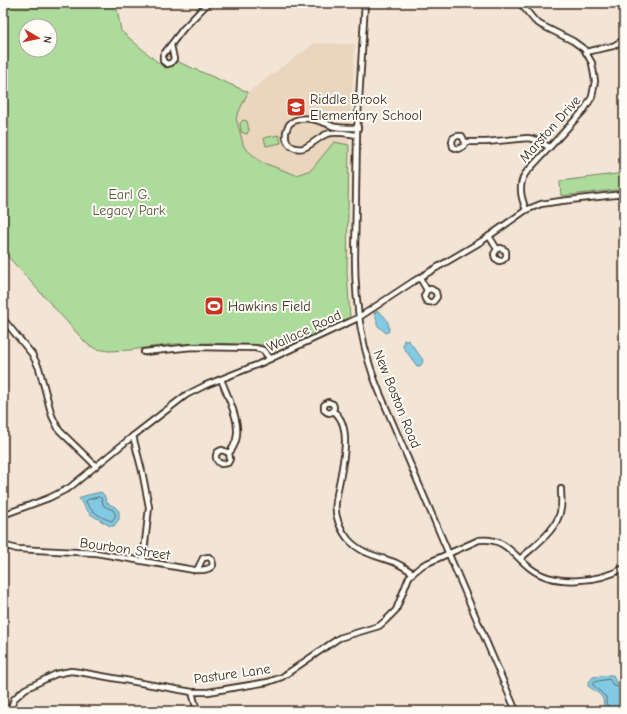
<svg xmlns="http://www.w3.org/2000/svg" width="627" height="714" viewBox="0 0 627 714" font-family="'Comic Neue',sans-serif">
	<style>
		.built { fill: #ead5bf }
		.green { fill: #addb9b; stroke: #74825c; fill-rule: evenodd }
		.water { fill: #82cae3; stroke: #668a94 }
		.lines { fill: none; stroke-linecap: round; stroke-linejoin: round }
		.shore { stroke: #576a6d; stroke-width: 1 }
		.minor-casing { stroke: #3b2a1e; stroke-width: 8 }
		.minor { stroke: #fdfcf7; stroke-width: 4.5 }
		.labels { text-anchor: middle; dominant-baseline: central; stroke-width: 4; stroke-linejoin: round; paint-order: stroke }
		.poi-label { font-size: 14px; fill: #3b2a1e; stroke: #fdfcf7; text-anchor: start }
		.street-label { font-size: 14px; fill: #3b2a1e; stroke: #fdfcf7 }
		.park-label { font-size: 14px; fill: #58563d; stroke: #fdfcf7 }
	</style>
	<rect width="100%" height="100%" fill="#f2e5d6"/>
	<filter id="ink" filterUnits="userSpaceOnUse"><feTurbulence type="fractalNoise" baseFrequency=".025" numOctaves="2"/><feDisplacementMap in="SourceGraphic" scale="8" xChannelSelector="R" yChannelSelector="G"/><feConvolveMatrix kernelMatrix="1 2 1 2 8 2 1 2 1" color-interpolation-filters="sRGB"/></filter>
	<g filter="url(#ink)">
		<!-- built -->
		<path class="built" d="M315,43l40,1 -6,101 -15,-3 -23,28 -15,5 -35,-13 -17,-15 -8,-29 12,-26z"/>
		<!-- green -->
		<g class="green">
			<path d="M3,3h113l5,28 41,35 4,2 4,-1 6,-6 72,31 -12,26 8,29 17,15 35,13 15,-5 23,-28 15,3 -2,128 3,44 -62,29 -77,-3 -37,1 -44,6 -21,1 -13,-2 -9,-5 -84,-93zM26,26h24v24h-24z"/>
			<path d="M243,120l4,1 2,9 -2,4 -6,-2 -1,-9z"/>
			<path d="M279,135l2,8 -15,3 -2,-8z"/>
			<path d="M624,173v16l-63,7 -1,-15z"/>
		</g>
		<!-- water -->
		<g class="water">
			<path d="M378,311c8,6 11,10 11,20l-3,2 -9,-8v-5l-3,-7z"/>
			<path d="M404,340l5,1 14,19 -1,4 -2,2h-3l-14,-19z"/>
			<path d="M101,492l3,3 3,8 8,4 4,4v8l-5,7h-4l-20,-12 -11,-15 5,-3z"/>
			<path d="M609,675h4l3,8 8,1 -1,27h-16c-4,-5 -3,-6 -4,-12 -2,-5 -11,-10 -15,-13v-3l5,-6z"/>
		</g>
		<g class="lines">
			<!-- shore -->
			<g class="shore">
				<path d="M99,497l2,1 3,8 9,4 2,3v4l-3,4c-9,-2 -22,-10 -26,-19l1,-2z"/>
				<path d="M610,711l-4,-8v-6l-13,-12v-3l16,-3 5,7 10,2"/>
			</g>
			<!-- minor casing -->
			<g class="minor-casing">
				<g id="minor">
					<path d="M365,3l-8,129 -2,126c0,46 6,90 24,133l137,320"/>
					<path d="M520,3l15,18 6,4 32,16 11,8 8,14 3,18 -3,16 -8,13 -59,64c-7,12 -4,23 1,36"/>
					<path d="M171,45l3,14 -3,4 -4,1 -4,-3v-6l20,-26 25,-26"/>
					<path d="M586,52l27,-6 11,-6"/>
					<path d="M357,135c-9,-1 -21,-4 -30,-1 -12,4 -22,21 -36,12 -5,-4 -6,-8 -5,-14 1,-4 2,-8 6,-10 9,-6 23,-3 33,1 4,1 7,4 11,4 7,1 15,1 22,1"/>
					<path d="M465,142l-1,4 -6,3 -5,-2 -1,-5 1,-4 4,-2h5l3,6h21l42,-4 9,2 12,7"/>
					<path d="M489,236l8,13 4,-1 5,3v6l-3,3 -4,1 -4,-3 -1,-4 3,-5"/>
					<path d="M420,278l7,12 -3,6c1,5 4,7 9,6l4,-5 -1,-5 -5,-3 -4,1"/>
					<path d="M3,319l29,35 7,14 13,48 7,14 37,36"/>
					<path d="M144,352l48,-5 63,1 8,2 7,9"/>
					<path d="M221,379c8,22 27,53 8,74l-7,-3c-8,2 -8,10 -1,14l7,-1 2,-4 -1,-6"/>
					<path d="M333,411c-3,3 -6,2 -9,-1v-5l4,-3 5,2 1,3 -1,4c24,16 5,68 3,91 -2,13 4,27 12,37 13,15 29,17 46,23 7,3 13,7 19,11"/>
					<path d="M133,436l9,35 7,36 -6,54"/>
					<path d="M3,515l46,-17 20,-10 64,-52 53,-41 20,-10 53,-21 99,-46 56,-37 68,-40 44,-31 15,-6 20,-3 63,-7"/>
					<path d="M3,545l14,4 79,4 98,17c6,0 15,1 19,-5l-1,-5 -3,-3 -6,1 -6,12"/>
					<path d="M520,559c15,-14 38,-29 41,-51 1,-6 0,-12 0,-19"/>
					<path d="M192,692l5,19"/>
					<path d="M10,711l4,-12 11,-10 31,-15 15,-3 8,1 113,20h16l60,-10 14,-5 57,-39 40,-12 6,-5 11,-11 13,-33 4,-4 10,-8 56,-25c26,-3 34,15 51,28 24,19 69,14 94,0"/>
				</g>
			</g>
			<!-- minor -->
			<use href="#minor" class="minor"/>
		</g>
	</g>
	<!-- icons -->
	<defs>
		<g id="school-square" transform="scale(1)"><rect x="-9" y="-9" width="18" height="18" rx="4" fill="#c8321e" stroke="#fdfcf7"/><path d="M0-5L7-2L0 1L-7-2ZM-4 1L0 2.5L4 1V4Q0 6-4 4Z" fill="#fff"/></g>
		<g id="stadium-square" transform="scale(1)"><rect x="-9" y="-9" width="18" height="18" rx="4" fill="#c8321e" stroke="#fdfcf7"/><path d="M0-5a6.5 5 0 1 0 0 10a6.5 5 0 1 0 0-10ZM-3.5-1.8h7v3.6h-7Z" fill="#fff"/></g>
	</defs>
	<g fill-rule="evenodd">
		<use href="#school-square" x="296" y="107"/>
		<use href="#stadium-square" x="214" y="306"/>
	</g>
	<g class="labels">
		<!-- poi labels -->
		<g class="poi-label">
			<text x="310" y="99">Riddle Brook<tspan x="310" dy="16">Elementary School</tspan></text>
			<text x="228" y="306">Hawkins Field</text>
		</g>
		<!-- street labels -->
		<g class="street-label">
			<text transform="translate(550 129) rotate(-48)">Marston Drive</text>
			<text transform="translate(304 331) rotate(-25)">Wallace Road</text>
			<text transform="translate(397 399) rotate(68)">New Boston Road</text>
			<text transform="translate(125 549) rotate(8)">Bourbon Street</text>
			<text transform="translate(232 674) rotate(-8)">Pasture Lane</text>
		</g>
		<!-- park labels -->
		<g class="park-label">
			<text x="129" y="194">Earl G.<tspan x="129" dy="16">Legacy Park</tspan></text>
		</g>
	</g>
	<!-- margin -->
	<rect width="627" height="714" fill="none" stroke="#fdfcf7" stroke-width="16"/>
	<rect x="8" y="8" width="611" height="698" fill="none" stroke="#3b2a1e" stroke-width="1.5" filter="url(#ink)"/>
	<!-- north arrow -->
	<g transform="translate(38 38) rotate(99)"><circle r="19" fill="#fdfcf7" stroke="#afa8a0"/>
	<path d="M0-3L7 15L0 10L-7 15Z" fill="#c8321e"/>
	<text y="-6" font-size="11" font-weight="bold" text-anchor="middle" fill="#3b2a1e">N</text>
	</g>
</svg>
